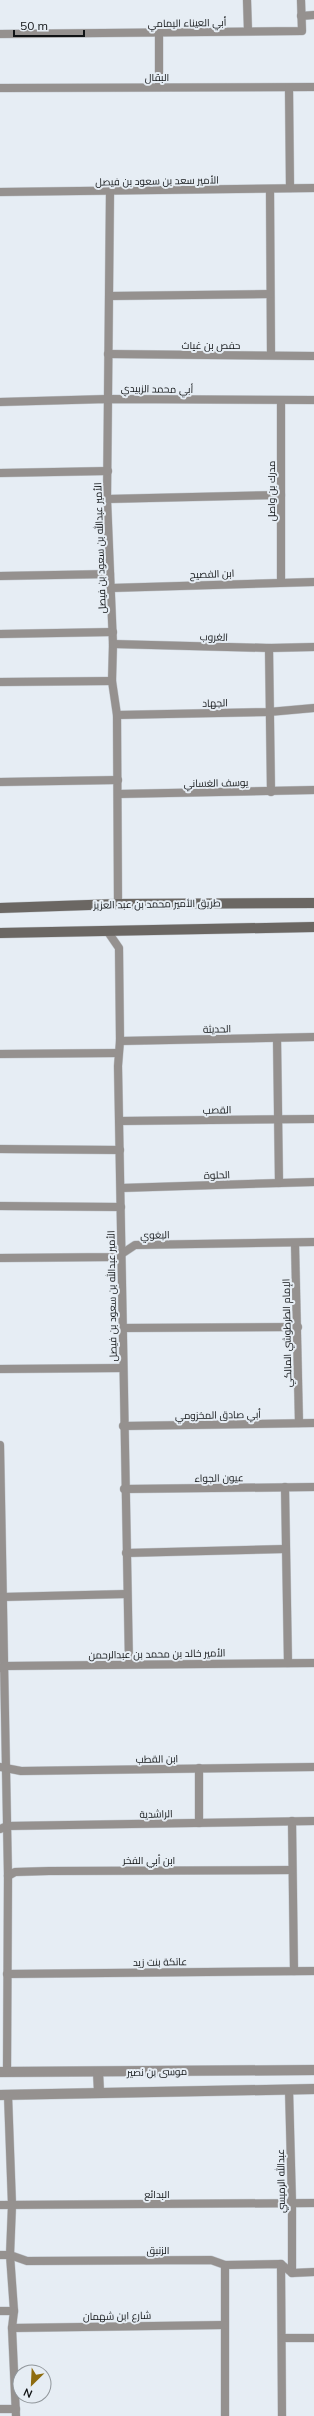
<svg xmlns="http://www.w3.org/2000/svg" width="314" height="2416" viewBox="0 0 314 2416" font-family="Mulish,Cairo,sans-serif">
	<style>
		.lines { fill: none; stroke-linecap: round; stroke-linejoin: round }
		.minor-casing { stroke: #c4cad0; stroke-width: 9 }
		.tertiary-casing { stroke: #c4cad0; stroke-width: 11 }
		.secondary-casing { stroke: #c4cad0; stroke-width: 11 }
		.minor { stroke: #95918f; stroke-width: 8 }
		.tertiary { stroke: #95918f; stroke-width: 10 }
		.secondary { stroke: #6b6763; stroke-width: 10 }
		.labels { text-anchor: middle; dominant-baseline: central; stroke-width: 4; stroke-linejoin: round; paint-order: stroke }
		.street-label { font-size: 10px; fill: #101315; stroke: #e6edf4 }
	</style>
	<rect width="100%" height="100%" fill="#e6edf4"/>
	<g class="lines">
		<!-- minor casing -->
		<g class="minor-casing">
			<g id="minor">
				<path d="M247,0l1,31"/>
				<path d="M301,16l13,-1"/>
				<path d="M0,34l302,-3 -1,-31"/>
				<path d="M159,87v-54"/>
				<path d="M0,88l314,-1"/>
				<path d="M289,88l1,100"/>
				<path d="M270,189l1,166"/>
				<path d="M0,192l314,-4"/>
				<path d="M110,192l-3,307 6,145 -1,37 5,34 1,189"/>
				<path d="M110,296l160,-2"/>
				<path d="M108,354l206,2"/>
				<path d="M281,401v181"/>
				<path d="M0,402l107,-3 207,1"/>
				<path d="M0,473l108,-2"/>
				<path d="M107,499l174,-4"/>
				<path d="M0,576l110,-2"/>
				<path d="M111,588l203,-6"/>
				<path d="M0,634l113,-2"/>
				<path d="M113,644l156,4 45,-1"/>
				<path d="M269,648l2,144"/>
				<path d="M0,682l112,-1"/>
				<path d="M117,715l152,-3 45,-4"/>
				<path d="M0,782l118,-2"/>
				<path d="M118,794l196,-4"/>
				<path d="M108,932l11,16 1,93 -2,25 11,598"/>
				<path d="M277,1038l2,145"/>
				<path d="M120,1041l194,-4"/>
				<path d="M0,1054l118,-1"/>
				<path d="M120,1121l194,-2"/>
				<path d="M0,1149l120,1"/>
				<path d="M121,1188l193,-6"/>
				<path d="M0,1206l121,1"/>
				<path d="M295,1243l4,180"/>
				<path d="M0,1258l117,-1 18,-12 179,-3"/>
				<path d="M122,1328l176,-1"/>
				<path d="M0,1369l123,-1"/>
				<path d="M123,1426l191,-3"/>
				<path d="M0,1445l8,431 -1,196"/>
				<path d="M285,1487l3,176"/>
				<path d="M124,1489l190,-2"/>
				<path d="M126,1553l159,-4"/>
				<path d="M2,1597l125,-3"/>
				<path d="M1,1668l4,-2 309,-3"/>
				<path d="M0,1767l21,4 293,-4"/>
				<path d="M199,1768v55"/>
				<path d="M292,1821l2,150"/>
				<path d="M0,1829l7,-3 307,-5"/>
				<path d="M8,1876l7,-4 34,-1 243,-1"/>
				<path d="M7,1974l307,-3"/>
				<path d="M289,2089l3,114v70"/>
				<path d="M8,2095l4,110 -2,50 4,56 -2,17 4,88"/>
				<path d="M0,2205l314,-2"/>
				<path d="M0,2255h10l17,6 184,-1 14,5 56,-1 11,9 22,-1"/>
				<path d="M281,2264l1,152"/>
				<path d="M225,2265v151"/>
				<path d="M0,2311h14"/>
				<path d="M12,2328l212,-3"/>
				<path d="M283,2338h31"/>
				<path d="M0,2409h16"/>
			</g>
		</g>
		<!-- tertiary casing -->
		<g class="tertiary-casing">
			<g id="tertiary">
				<path d="M0,2072l314,-2"/>
				<path d="M98,2072l1,20"/>
				<path d="M0,2095l314,-6"/>
			</g>
		</g>
		<!-- secondary casing -->
		<g class="secondary-casing">
			<g id="secondary">
				<path d="M0,908l118,-4 196,-1"/>
				<path d="M0,933l314,-6"/>
			</g>
		</g>
		<!-- minor -->
		<use href="#minor" class="minor"/>
		<!-- tertiary -->
		<use href="#tertiary" class="tertiary"/>
		<!-- secondary -->
		<use href="#secondary" class="secondary"/>
	</g>
	<g class="labels">
		<!-- street labels -->
		<g class="street-label">
			<text transform="translate(187 23) rotate(-1)">أبي العيناء اليمامي</text>
			<text x="157" y="77">البقال</text>
			<text transform="translate(157 181) rotate(-1)">الأمير سعد بن سعود بن فيصل</text>
			<text x="211" y="345">حفص بن غياث</text>
			<text transform="translate(157 389) rotate(1)">أبي محمد الزبيدي</text>
			<text transform="translate(271 491) rotate(-90)">مدرك بن واصل</text>
			<text transform="translate(100 548) rotate(-92)">الأمير عبدالله بن سعود بن فيصل</text>
			<text transform="translate(212 574) rotate(-2)">ابن الفصيح</text>
			<text transform="translate(214 637) rotate(1)">الغروب</text>
			<text transform="translate(215 703) rotate(-1)">الجهاد</text>
			<text transform="translate(216 783) rotate(-1)">يوسف الغساني</text>
			<text transform="translate(157 904) rotate(-1)">طريق الأمير محمد بن عبد العزيز</text>
			<text transform="translate(217 1029) rotate(-1)">الحديثة</text>
			<text transform="translate(217 1110) rotate(-1)">القصب</text>
			<text transform="translate(217 1175) rotate(-2)">الحلوة</text>
			<text transform="translate(155 1235) rotate(-1)">البغوي</text>
			<text transform="translate(112 1296) rotate(-91)">الأمير عبدالله بن سعود بن فيصل</text>
			<text transform="translate(287 1333) rotate(-91)">الإمام الطرطوشي المالكي</text>
			<text transform="translate(218 1415) rotate(-1)">أبي صادق المخزومي</text>
			<text transform="translate(219 1478) rotate(-1)">عيون الجواء</text>
			<text transform="translate(157 1654) rotate(-1)">الأمير خالد بن محمد بن عبدالرحمن</text>
			<text transform="translate(157 1759) rotate(-1)">ابن القطب</text>
			<text transform="translate(156 1814) rotate(-1)">الراشدية</text>
			<text x="149" y="1860">ابن أبي الفخر</text>
			<text transform="translate(160 1962) rotate(-1)">عاتكة بنت زيد</text>
			<text transform="translate(157 2072) rotate(-1)">موسى بن نصير</text>
			<text transform="translate(281 2181) rotate(-91)">عبدالله الرميسي</text>
			<text x="157" y="2194">البدائع</text>
			<text x="158" y="2250">الزنبق</text>
			<text transform="translate(117 2316) rotate(-1)">شارع ابن شهمان</text>
		</g>
	</g>
	<!-- north arrow -->
	<g transform="translate(32 2384) rotate(204)"><circle r="19" fill="#e6edf4" stroke="#90969b"/>
	<path d="M0-3L7 15L0 10L-7 15Z" fill="#8e6c0f"/>
	<text y="-6" font-size="11" font-weight="bold" text-anchor="middle" fill="#101315">N</text>
	</g>
	<!-- scale -->
	<path d="M14 30v6h70v-6" fill="none" stroke="#101315" stroke-width="2"/>
	<text x="20" y="30" font-size="12" fill="#101315" stroke="#e6edf4" stroke-width="3" paint-order="stroke">50 m</text>
</svg>
